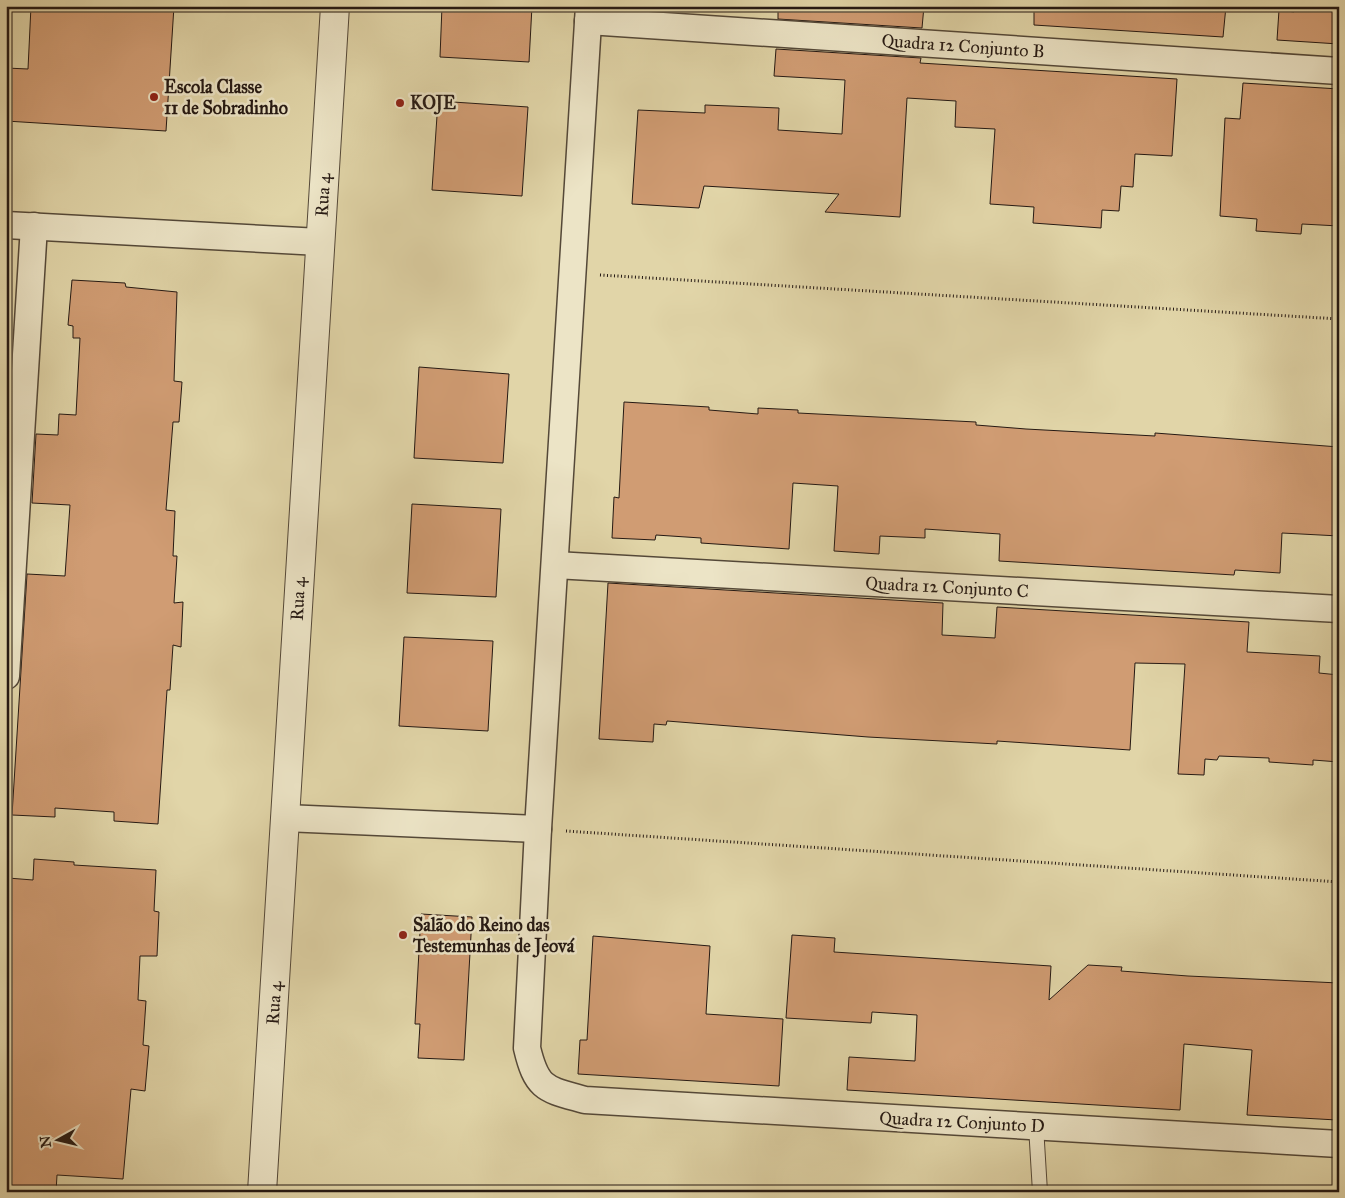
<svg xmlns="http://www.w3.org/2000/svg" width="1345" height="1198" viewBox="0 0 1345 1198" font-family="'IM FELL Great Primer',serif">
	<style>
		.building { fill: #d09c73; stroke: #251913 }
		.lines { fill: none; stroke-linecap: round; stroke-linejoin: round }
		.service-casing { stroke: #544838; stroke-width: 16 }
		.minor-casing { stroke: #544838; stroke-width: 29 }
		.tertiary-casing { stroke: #544838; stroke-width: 30 }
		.path { stroke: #251913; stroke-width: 3; stroke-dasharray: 1 2.5; stroke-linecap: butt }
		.service { stroke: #ece4c6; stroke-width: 14 }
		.minor { stroke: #ece4c6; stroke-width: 26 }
		.tertiary { stroke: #ece4c6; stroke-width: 28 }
		.poi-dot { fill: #8f2418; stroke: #ece4c6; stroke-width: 2 }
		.labels { text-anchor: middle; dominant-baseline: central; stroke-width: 5; stroke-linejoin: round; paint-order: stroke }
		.street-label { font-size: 18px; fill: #251913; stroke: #ece4c6 }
		.poi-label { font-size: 18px; font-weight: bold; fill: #251913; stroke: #ece4c6; text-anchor: start }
	</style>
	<rect width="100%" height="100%" fill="#e1d5a8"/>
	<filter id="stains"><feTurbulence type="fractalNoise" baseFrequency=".004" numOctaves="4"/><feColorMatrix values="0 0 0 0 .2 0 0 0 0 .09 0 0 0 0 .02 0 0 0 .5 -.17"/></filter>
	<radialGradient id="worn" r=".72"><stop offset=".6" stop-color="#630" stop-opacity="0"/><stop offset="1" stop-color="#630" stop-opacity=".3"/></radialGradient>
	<!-- building -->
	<g class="building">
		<path d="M31,6h143l-8,125 -160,-10v-53l22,1z"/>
		<path d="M442,6h90l-3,56 -89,-5z"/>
		<path d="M778,6h146l-2,22 -144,-9z"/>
		<path d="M1034,6h192l-3,31 -189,-12z"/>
		<path d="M1294,6h45v38l-62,-4 2,-30 15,2z"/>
		<path d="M776,49l145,9 -1,5 257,16 -5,77 -37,-2 -2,33 -12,-1 -2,25 -17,-1 -1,18 -68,-5 1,-16 -44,-3 5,-75 -40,-2 1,-26 -49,-3 -7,119 -75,-5 14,-18 -135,-8 -5,22 -67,-4 6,-94 67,3v-8l74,3 -1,22 64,4 3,-54 -71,-4z"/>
		<path d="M1243,83l96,6v137l-37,-2 -1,10 -45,-3 1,-12 -37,-3 5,-98 15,1z"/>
		<path d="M438,101l90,6 -6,89 -90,-6z"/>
		<path d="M72,280l53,3 1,4 51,5 -3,89 8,1 -3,40h-6l-7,88 9,1 -2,45h4l-3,47 9,-1 -2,45 -8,-2 -3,45h-3l-9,134 -44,-3v-9l-59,-4v9l-43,-2 15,-241 38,2 5,-71 -38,-2 4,-69 22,1 1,-21 17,1 4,-77h-7v-12l-5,-1z"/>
		<path d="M419,367l90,7 -6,89 -89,-5z"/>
		<path d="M624,402l85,5v3l49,4v-6l40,2v3l178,9v3l50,4 129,7v-3l184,14v89l-57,-3 -2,40 -45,-3 -1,5 -235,-14 1,-27 -75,-5v9l-45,-2 -1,18 -45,-3 4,-65 -45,-3 -4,66 -88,-6v-5l-45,-3 -1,5 -43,-2 2,-41 5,1z"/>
		<path d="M412,504l89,5 -5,88 -89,-4z"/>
		<path d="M608,583l335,20 -1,32 53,3 2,-31 252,15 -2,30 73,4 -1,17 20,2v87l-26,-2v5l-44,-3v-4l-50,-2 -2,4 -12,-1 -1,16 -26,-1 7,-110 -50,-1 -5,87 -133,-9v3l-129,-7 -201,-16 -1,4 -12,-1 -1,18 -54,-3z"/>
		<path d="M404,637l89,4 -5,90 -89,-5z"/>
		<path d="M34,859l40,3v3l82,5 -2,41 5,1 -2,44h-17l-2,44 8,1 -3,44 6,1 -4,45 -14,-2 -8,90 -66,-4 -1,17h-50l2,-314 25,2z"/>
		<path d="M421,914l51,3 -8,143 -46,-2 2,-34h-5z"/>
		<path d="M792,935l43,3 -1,14 217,14 -2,34 39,-35 34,2 -1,4 67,5 151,7 -2,137 -90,-5 5,-65 -68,-6 -4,66 -333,-20 2,-33 66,4 2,-46 -45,-3 -1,11 -85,-5z"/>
		<path d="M593,936l117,10 -4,68 77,5 -4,67 -201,-12 2,-34h7z"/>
	</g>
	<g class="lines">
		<!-- service casing -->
		<g class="service-casing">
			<path id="service" d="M1036,1126l4,66"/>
		</g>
		<!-- minor casing -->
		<g class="minor-casing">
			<g id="minor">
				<path d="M589,6l-51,823 -11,219c10,42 19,41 58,52l754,44"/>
				<path d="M588,21l751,50"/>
				<path d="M6,225l314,17"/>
				<path d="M555,565l784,44"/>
				<path d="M6,676l28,-450"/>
				<path d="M285,818l253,11"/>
			</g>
		</g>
		<!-- tertiary casing -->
		<g class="tertiary-casing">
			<path id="tertiary" d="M262,1192l73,-1186"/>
		</g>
		<!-- path -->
		<g class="path">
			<path d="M600,275l739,44"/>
			<path d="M566,831l773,51"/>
		</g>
		<!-- service -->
		<use href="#service" class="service"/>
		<!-- minor -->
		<use href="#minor" class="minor"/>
		<!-- tertiary -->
		<use href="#tertiary" class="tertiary"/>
	</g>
	<!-- markers -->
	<g class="poi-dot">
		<circle cx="154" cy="97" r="5"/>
		<circle cx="400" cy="103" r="5"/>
		<circle cx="403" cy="935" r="5"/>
	</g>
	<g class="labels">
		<!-- street labels -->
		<g class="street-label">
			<text transform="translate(963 46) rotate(4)">Quadra 12 Conjunto B</text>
			<text transform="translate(323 195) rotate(-86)">Rua 4</text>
			<text transform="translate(947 587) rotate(3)">Quadra 12 Conjunto C</text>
			<text transform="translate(298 599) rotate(-87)">Rua 4</text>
			<text transform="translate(274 1003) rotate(-86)">Rua 4</text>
			<text transform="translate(962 1122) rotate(3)">Quadra 12 Conjunto D</text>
		</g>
		<!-- poi labels -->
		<g class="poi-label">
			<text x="164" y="87">Escola Classe<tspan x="164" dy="21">11 de Sobradinho</tspan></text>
			<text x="410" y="103">KOJE</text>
			<text x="413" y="925">Salão do Reino das<tspan x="413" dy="21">Testemunhas de Jeová</tspan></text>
		</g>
	</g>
	<!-- margin -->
	<rect width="1345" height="1198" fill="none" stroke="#e1d5a8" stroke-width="25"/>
	<rect x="8" y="8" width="1330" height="1183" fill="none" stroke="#251913" stroke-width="2.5"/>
	<rect x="12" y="12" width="1320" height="1173" fill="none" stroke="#251913"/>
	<!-- north arrow -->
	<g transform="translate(58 1140) rotate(262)" stroke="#ece4c6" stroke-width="4" paint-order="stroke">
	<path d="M0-4L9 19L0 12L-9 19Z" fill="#251913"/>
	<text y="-8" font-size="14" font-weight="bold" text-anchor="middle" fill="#251913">N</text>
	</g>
	<rect width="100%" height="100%" filter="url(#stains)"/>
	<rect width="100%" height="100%" fill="url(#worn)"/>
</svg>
